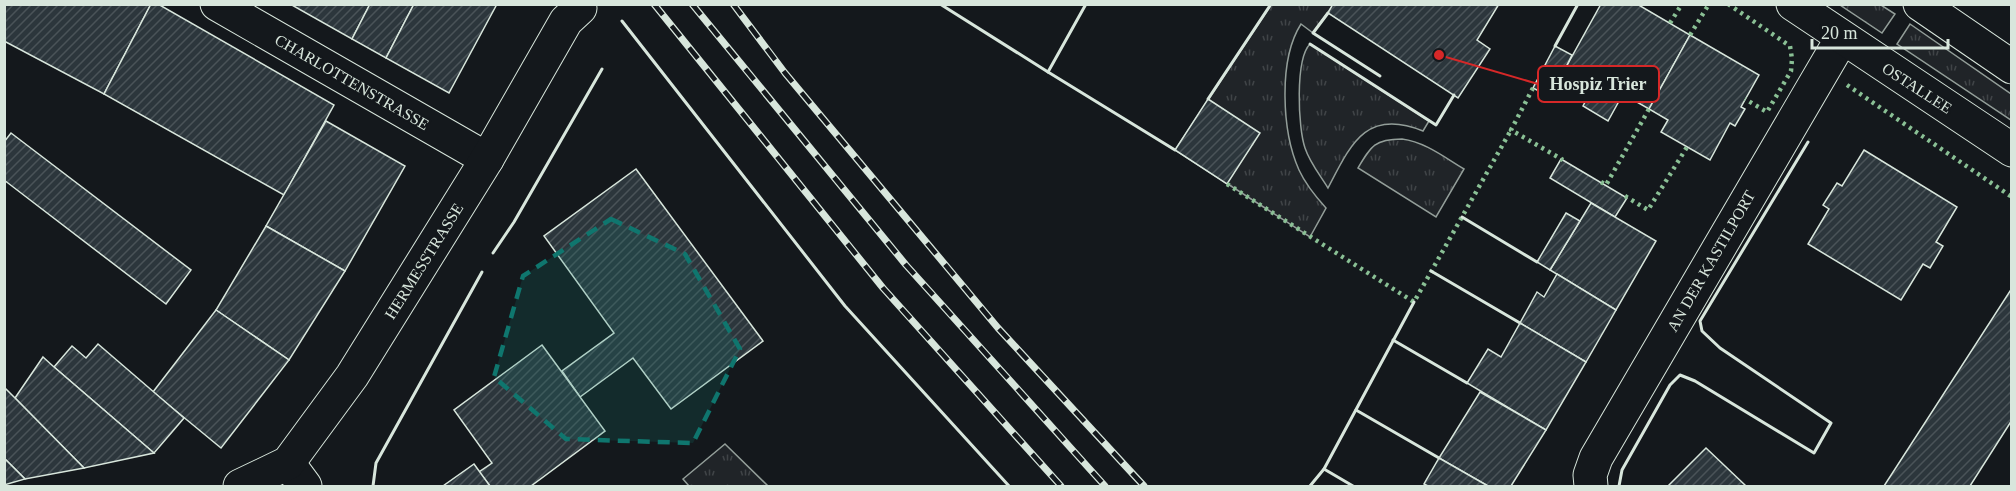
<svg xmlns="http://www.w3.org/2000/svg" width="2016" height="491" viewBox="0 0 2016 491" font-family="'Times New Roman',serif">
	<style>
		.grass { fill: url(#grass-tufts); stroke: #939e99; stroke-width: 1.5 }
		.building { fill: url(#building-hatch); stroke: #d8e6dc; stroke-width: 1.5 }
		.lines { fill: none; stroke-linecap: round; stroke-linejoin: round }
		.minor-casing { stroke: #d8e6dc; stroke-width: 35 }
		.major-casing { stroke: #d8e6dc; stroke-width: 35 }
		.minor { stroke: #14181c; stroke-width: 33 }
		.major { stroke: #14181c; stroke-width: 33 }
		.rail-casing { stroke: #d8e6dc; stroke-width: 7 }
		.rail { stroke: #14181c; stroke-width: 4.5; stroke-dasharray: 14; stroke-linecap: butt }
		.hedge { stroke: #8ac095; stroke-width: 4.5; stroke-dasharray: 3 4.5; stroke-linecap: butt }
		.wall { stroke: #d8e6dc; stroke-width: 3 }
		.marked { fill: #0f766e; fill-opacity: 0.2; stroke: #0f766e; stroke-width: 4.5; stroke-dasharray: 12 8; stroke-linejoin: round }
		.labels { text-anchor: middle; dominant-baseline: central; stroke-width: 4.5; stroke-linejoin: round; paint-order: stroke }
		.street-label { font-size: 16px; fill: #d8e6dc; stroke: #14181c }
		.leader { fill: none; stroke: #d62828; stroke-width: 2 }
		.callout-dot { fill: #d62828; stroke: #14181c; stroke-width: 2 }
		.callout { fill: #14181c; stroke: #d62828; stroke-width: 2 }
		.callout-label { font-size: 18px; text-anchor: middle; font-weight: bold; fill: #d8e6dc }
	</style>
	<defs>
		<pattern id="grass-tufts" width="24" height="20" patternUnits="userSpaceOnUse" patternTransform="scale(1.5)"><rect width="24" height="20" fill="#202428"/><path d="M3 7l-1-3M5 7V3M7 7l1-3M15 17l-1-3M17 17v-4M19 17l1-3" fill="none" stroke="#404447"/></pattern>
		<pattern id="building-hatch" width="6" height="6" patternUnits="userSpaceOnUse" patternTransform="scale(1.5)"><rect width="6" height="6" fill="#2c363c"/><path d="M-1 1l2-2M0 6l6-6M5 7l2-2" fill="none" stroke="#4a5358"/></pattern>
	</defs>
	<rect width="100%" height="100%" fill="#14181c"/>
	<!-- grass -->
	<g class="grass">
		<path d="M1271,5h62l-20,28 -12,-9c-23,36 -19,108 -2,146 6,13 17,27 27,38l-16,29 -135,-87z"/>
		<path d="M1840,5h41l14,9 -13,19z"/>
		<path d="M1910,24l101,70v26l-114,-76z"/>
		<path d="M1310,44l119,77 -6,10c-57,-23 -72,13 -95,57 -8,-13 -18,-25 -23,-40 -7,-20 -10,-89 5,-104z"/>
		<path d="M1402,139c23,3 42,18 62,30l-28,48 -78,-49c13,-22 17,-29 44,-29z"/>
		<path d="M725,444l43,42h-79l-6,-7z"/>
	</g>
	<!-- building -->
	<g class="building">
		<path d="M4,4h147l-47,90 -100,-53z"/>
		<path d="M151,4h7l176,101 -50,90 -180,-101z"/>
		<path d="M290,4h80l-18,35z"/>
		<path d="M370,4h44l-28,54 -34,-19z"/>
		<path d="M414,4h83l-48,89 -63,-35z"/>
		<path d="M1333,4h166l-22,36 13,9 -32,49 -130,-85z"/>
		<path d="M1601,4h36l53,31 -41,74 -26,-15 -15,27 -25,-15 11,-21 -29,-16z"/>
		<path d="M1690,35l69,40 -18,32 4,2 -10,17 -5,-3 -20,37 -49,-28 7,-12 -19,-11z"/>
		<path d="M1555,46l17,9 -7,14 2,1 -15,28 -19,-10z"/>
		<path d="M1208,99l52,34 -33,51 -52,-34z"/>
		<path d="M326,121l79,45 -60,105 -79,-45z"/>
		<path d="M11,133l180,137 -25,34 -162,-124v-38z"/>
		<path d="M1864,150l93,57 -21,35 7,4 -13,22 -7,-4 -22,36 -93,-56 21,-35 -6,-4 14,-22 5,3z"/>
		<path d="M1561,159l66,39 -12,19 -65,-39z"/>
		<path d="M636,169l127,172 -92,68 -38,-51 -53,39 -18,-26 52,-38 -70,-97z"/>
		<path d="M1591,203l65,38 -40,69 -66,-40z"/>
		<path d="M1566,213l14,8 -30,49 -13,-8z"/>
		<path d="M266,226l79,45 -56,89 -73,-50z"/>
		<path d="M1557,274l59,36 -30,52 -66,-39 17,-31 7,5z"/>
		<path d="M2012,288v132l-42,66h-86z"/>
		<path d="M216,310l73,50 -68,88 -68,-56z"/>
		<path d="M1520,323l66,39 -40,68 -79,-47 21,-34 13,8z"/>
		<path d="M98,344l86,74 -30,35 -100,-86 18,-21 14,12z"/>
		<path d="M542,345l63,86 -74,55h-41l-11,-14 13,-9 -38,-53z"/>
		<path d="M43,357l11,10 100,86 -70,15 -69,-70z"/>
		<path d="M4,387l11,11 69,70 -59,11 -21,-21z"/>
		<path d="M1480,392l66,38 -35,56h-23l-49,-28z"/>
		<path d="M1706,448l40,38h-78z"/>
		<path d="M4,458l21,21 -21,6z"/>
		<path d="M1439,458l49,28h-60l-4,-2z"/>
		<path d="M474,464l16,22h-47z"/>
	</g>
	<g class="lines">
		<!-- minor casing -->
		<g class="minor-casing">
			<g id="minor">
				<path d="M217,4l270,155"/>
				<path d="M288,463l17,23"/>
				<path d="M240,486l48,-23 64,-87 135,-217 79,-138 14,-13"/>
				<path d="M1591,486l-1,-11 6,-17 246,-420"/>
			</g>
		</g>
		<!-- major casing -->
		<g class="major-casing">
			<g id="major">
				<path d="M1793,4l219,146"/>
				<path d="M1920,4l92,63"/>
			</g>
		</g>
		<!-- minor -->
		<use href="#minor" class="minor"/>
		<!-- major -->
		<use href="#major" class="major"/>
		<!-- rail casing -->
		<g class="rail-casing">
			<g id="rail">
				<path d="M654,4l229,284 178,198"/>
				<path d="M692,4l214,261 199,221"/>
				<path d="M733,4l52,69 213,255 146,158"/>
			</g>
		</g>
		<!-- rail -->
		<use href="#rail" class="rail"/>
		<!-- hedge -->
		<g class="hedge">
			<path d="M1728,4l62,42 2,13 -1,12 -24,41 -22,-13"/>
			<path d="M1670,23l12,-19"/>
			<path d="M1690,35l19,-31"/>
			<path d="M1847,85l165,112"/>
			<path d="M1533,88l-22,42 52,30"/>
			<path d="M1601,182l5,3 43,-76"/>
			<path d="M1227,184l187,118 97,-172"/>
			<path d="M1625,196l23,14 39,-63"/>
		</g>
		<!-- wall -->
		<g class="wall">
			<path d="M940,4l108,68"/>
			<path d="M1086,4l-38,68 127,78"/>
			<path d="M1328,13l-15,20 67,43"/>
			<path d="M622,21l223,285 164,180"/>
			<path d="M1310,44l126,81 18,-30"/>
			<path d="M1555,46l23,-42"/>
			<path d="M1208,99l63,-95"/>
			<path d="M1462,217l75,45"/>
			<path d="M493,253l21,-31 88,-153"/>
			<path d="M1431,271l89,52"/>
			<path d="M1393,340l74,43"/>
			<path d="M1356,410l83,48"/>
			<path d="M1324,469l29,17"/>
			<path d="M373,486l3,-23 106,-191"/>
			<path d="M1310,486l14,-17 90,-167"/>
			<path d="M1619,486l3,-16 48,-85 10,-10 15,6 119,72 17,-30 -111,-75 -18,-17 -2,-10 108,-179"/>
		</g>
	</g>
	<!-- marked area -->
	<path class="marked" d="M611,219l74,35 55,95 -47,94 -127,-4 -72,-62 29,-101z"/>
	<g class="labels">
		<!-- street labels -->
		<g class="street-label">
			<text transform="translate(352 82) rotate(30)">CHARLOTTENSTRASSE</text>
			<text transform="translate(1917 88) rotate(33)">OSTALLEE</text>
			<text transform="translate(424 261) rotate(-58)">HERMESSTRASSE</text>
			<text transform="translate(1711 261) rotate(-60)">AN DER KASTILPORT</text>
		</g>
	</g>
	<!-- callouts -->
	<path class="leader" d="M1439 55L1538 84"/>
	<circle class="callout-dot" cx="1439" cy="55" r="6"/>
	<rect class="callout" x="1538" y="66" width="121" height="36" rx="6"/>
	<g class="callout-label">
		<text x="1598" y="90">Hospiz Trier</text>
	</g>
	<!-- border -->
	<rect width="2016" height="491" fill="none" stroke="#d8e6dc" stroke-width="12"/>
	<!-- scale -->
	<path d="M1812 39v9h136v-9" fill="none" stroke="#d8e6dc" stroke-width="3"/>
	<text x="1821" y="39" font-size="18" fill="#d8e6dc" stroke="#14181c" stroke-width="4.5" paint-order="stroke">20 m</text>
</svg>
